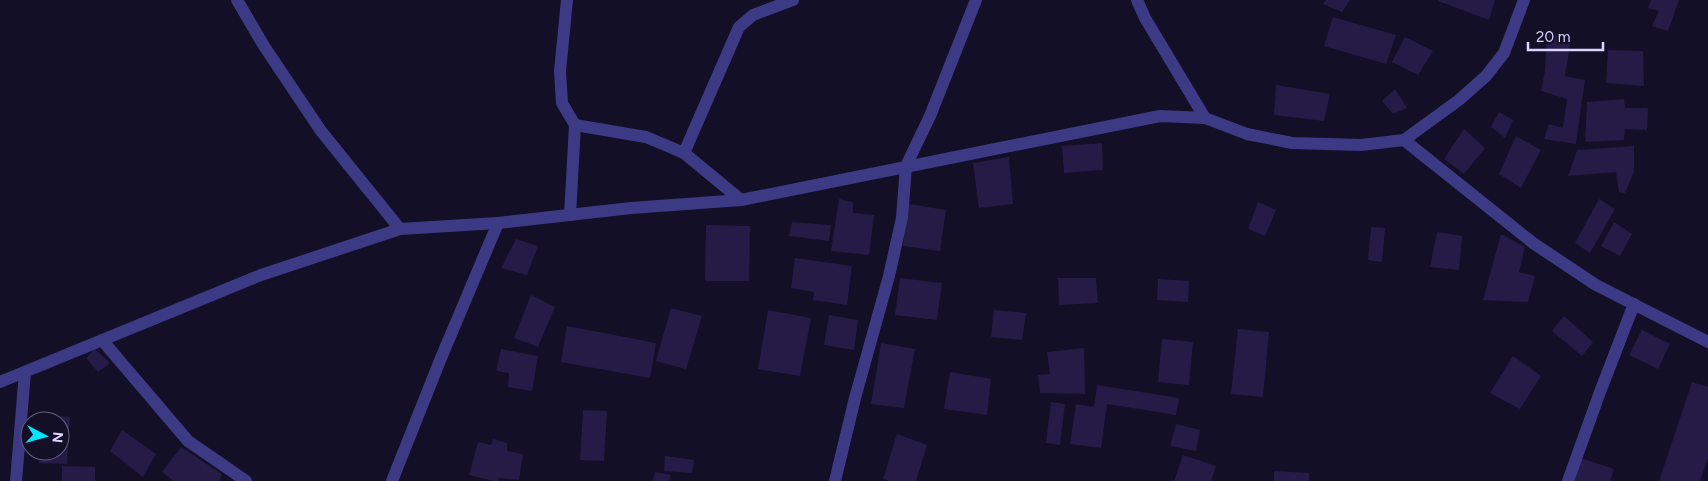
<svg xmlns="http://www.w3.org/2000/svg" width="1708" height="481" viewBox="0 0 1708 481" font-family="Figtree,sans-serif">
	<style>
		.building { fill: #241b47 }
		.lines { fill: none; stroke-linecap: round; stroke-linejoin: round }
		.minor { stroke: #3d3a85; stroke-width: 12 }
	</style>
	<rect width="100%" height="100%" fill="#130f26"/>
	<!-- building -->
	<g class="building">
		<path d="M1326,0h24l-8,12 -19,-8z"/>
		<path d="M1438,0h57l-6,20 -51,-19z"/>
		<path d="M1651,0h28l-11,31 -16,-5 7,-15 -11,-3z"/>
		<path d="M1333,17l63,18 -10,29 -62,-18z"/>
		<path d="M1547,33l24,6 -6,37 20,4 -9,64 -32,-5 5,-15 14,4 4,-29 -26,-8 4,-20z"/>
		<path d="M1405,37l28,14 -15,24 -26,-13z"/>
		<path d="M1608,50l35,1 1,35 -38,-3z"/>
		<path d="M1276,85l54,9 -6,27 -50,-6z"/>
		<path d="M1395,89l12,19 -14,6 -11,-13z"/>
		<path d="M1624,99l1,9h23l-1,22 -22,-1 -1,11 -39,2 2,-40z"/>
		<path d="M1499,112l14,8 -8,18 -14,-11z"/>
		<path d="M1464,129l21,19 -21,26 -20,-15z"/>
		<path d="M1516,136l25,14 -20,38 -22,-14z"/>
		<path d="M1102,143l1,27 -39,3 -2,-27z"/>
		<path d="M1634,146v25l-9,22 -6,-1 -3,-20 -48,4 9,-26z"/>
		<path d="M1009,157l4,47 -34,4 -6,-45z"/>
		<path d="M839,199l14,3v11l21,2 -5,40 -38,-4z"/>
		<path d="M1599,199l16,10 -25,44 -15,-10z"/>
		<path d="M1258,202l18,8 -11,26 -17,-7z"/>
		<path d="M909,204l37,6 -6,41 -37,-5z"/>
		<path d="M792,222l39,3 -2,16 -40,-5z"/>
		<path d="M1614,222l18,12 -12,22 -19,-10z"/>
		<path d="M706,225l44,1 -1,55h-44z"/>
		<path d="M1371,227l14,1 -3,34 -14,-2z"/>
		<path d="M1437,232l25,4 -3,34 -29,-3z"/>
		<path d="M1501,234l24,13 -6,25 16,4 -7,26 -45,-2z"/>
		<path d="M516,239l22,7 -11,29 -26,-7z"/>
		<path d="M795,258l57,8 -5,39 -34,-5 1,-8 -23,-4z"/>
		<path d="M900,278l42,5 -5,37 -42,-5z"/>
		<path d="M1058,278h38l2,25 -39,2z"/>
		<path d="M1158,279l31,2 -1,21 -31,-2z"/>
		<path d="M531,295l24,12 -17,40 -24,-9z"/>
		<path d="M671,308l31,8 -16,53 -30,-8z"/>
		<path d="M768,310l43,8 -11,58 -42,-7z"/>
		<path d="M994,310l32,3 -4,27 -31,-3z"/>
		<path d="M829,315l29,5 -4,30 -30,-5z"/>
		<path d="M1564,316l29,26 -11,14 -30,-25z"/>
		<path d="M567,326l89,17 -6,35 -89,-16z"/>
		<path d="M1238,329l31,3 -6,65 -32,-3z"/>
		<path d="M1642,330l28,14 -12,25 -29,-14z"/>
		<path d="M1162,339l31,3 -4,43 -31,-3z"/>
		<path d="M881,343l34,6 -11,59 -33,-4z"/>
		<path d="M1084,348l1,46 -45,-1 -2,-18 12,-1 -3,-22z"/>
		<path d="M95,349l15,14 -12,9 -12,-14z"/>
		<path d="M501,349l37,7 -6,35 -24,-4 1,-14 -13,-2z"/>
		<path d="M1513,356l28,20 -21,33 -30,-16z"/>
		<path d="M950,372l41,7 -4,36 -43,-6z"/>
		<path d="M1692,382l16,5v71l-8,23h-41z"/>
		<path d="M1097,385l82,13 -3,17 -69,-11 -6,44 -31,-4 6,-40 18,3z"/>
		<path d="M1051,402l14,2 -5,41 -14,-2z"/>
		<path d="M583,410l24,1 -3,50 -24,-1z"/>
		<path d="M41,415l29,2 -3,47 -28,-1 1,-12h20v-30h-19z"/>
		<path d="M1176,424l24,6 -4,21 -26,-5z"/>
		<path d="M122,430l34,24 -13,23 -33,-26z"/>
		<path d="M897,434l30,11 -11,36h-27l-6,-2z"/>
		<path d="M493,439l14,4v8l16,3 -4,26 -20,-2 -1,3h-4l-25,-6 9,-33 13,3z"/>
		<path d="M181,447l41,27 -3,7h-45l-12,-9z"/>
		<path d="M1183,455l33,11 -5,15h-37z"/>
		<path d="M665,456l29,4 -2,13 -28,-2z"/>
		<path d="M1581,458l33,11 -4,12h-37z"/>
		<path d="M62,466l33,1v14h-33z"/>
		<path d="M1274,471l35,2v8h-35z"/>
		<path d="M655,472l16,3 -2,6h-16z"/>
	</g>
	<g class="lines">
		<!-- minor -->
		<g class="minor">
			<path d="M237,0l27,46 57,85 79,98"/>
			<path d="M567,0l-7,71 2,32 13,22 -5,90"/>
			<path d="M1137,0l8,18 60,100"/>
			<path d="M575,125l71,12 38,16 57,47"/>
			<path d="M1404,140l129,103 63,42 112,57"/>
			<path d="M684,153l55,-126 14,-12 40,-15"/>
			<path d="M102,340l86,101 58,40"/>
			<path d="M0,382l261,-107 139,-46 98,-6 133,-15 110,-8 419,-84 45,2 42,16 45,9 69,2 43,-5 55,-40 27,-24 18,-23 20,-53"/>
			<path d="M16,481l9,-109"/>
			<path d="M392,481l49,-123 57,-135"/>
			<path d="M835,481l20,-83 34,-122 13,-58 4,-52 24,-50 46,-116"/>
			<path d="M1568,481l32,-89 34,-88"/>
		</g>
	</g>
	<!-- north arrow -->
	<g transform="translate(45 436) rotate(96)"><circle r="24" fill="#130f26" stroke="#625e7d"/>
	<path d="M0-4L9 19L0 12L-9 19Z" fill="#00e5ff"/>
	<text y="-8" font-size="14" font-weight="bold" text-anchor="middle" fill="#d9d4ff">N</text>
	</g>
	<!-- scale -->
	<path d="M1528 42v8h75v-8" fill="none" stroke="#d9d4ff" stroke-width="2.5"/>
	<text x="1536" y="42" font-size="15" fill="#d9d4ff" stroke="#130f26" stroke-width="4" paint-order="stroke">20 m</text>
</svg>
